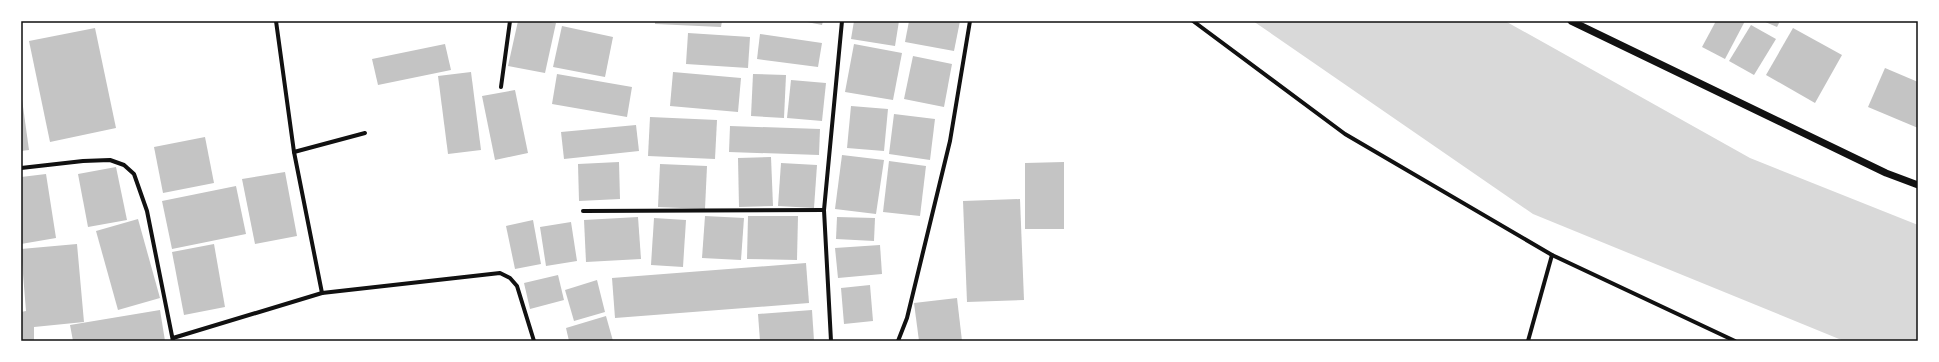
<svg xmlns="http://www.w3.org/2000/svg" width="1939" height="362" viewBox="0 0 1939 362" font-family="'Archivo Narrow',sans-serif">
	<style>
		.water { fill: #d9d9d9 }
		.building { fill: #c4c4c4 }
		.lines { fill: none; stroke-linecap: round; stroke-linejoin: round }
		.minor { stroke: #111; stroke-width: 4 }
		.tertiary { stroke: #111; stroke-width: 7 }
		.neatline { fill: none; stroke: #111; stroke-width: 1.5 }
	</style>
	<rect width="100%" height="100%" fill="#fff"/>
	<!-- water -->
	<path class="water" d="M1253,21h252l245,137 168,67v116h-74l-311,-127z"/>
	<!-- building -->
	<g class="building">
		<path d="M518,21h27l11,2 -11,50 -37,-7z"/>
		<path d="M655,21h67l-1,6 -66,-3z"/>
		<path d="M802,21h21l-1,4z"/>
		<path d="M854,21h45l-4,25 -44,-7z"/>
		<path d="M909,21h51l-6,30 -49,-9z"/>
		<path d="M1716,21h29l-20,38 -23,-12z"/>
		<path d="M1763,21h17l-3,6z"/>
		<path d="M1751,25l25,14 -22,36 -25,-14z"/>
		<path d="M562,26l51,11 -8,40 -52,-10z"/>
		<path d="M95,28l21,100 -66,14 -21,-101z"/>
		<path d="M1793,28l49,27 -27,48 -49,-28z"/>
		<path d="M688,33l62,4 -2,31 -62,-4z"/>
		<path d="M760,34l62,9 -4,24 -61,-8z"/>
		<path d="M445,44l6,26 -73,15 -6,-26z"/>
		<path d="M854,44l48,9 -9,47 -48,-8z"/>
		<path d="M913,56l39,8 -8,43 -40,-8z"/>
		<path d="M1885,68l33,14v46l-50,-21z"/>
		<path d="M471,72l10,78 -33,4 -10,-78z"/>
		<path d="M673,72l68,6 -3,34 -68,-6z"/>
		<path d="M557,74l75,13 -5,30 -75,-13z"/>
		<path d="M753,74l33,1 -2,43 -33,-2z"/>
		<path d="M791,80l35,3 -4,38 -35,-3z"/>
		<path d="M515,90l13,63 -33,7 -13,-64z"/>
		<path d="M21,92l8,58 -8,1z"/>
		<path d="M851,106l37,3 -4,42 -37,-3z"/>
		<path d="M894,114l41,5 -5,41 -41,-6z"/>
		<path d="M650,117l67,3 -2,39 -67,-3z"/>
		<path d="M636,125l3,26 -75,8 -3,-27z"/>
		<path d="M730,126l90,3 -1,26 -90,-3z"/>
		<path d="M205,137l9,46 -51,10 -9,-46z"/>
		<path d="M842,155l42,5 -8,54 -41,-5z"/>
		<path d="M771,157l2,49 -34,1 -1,-49z"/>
		<path d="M889,161l37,5 -6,50 -37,-4z"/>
		<path d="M619,162l1,37 -41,2 -1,-37z"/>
		<path d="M1064,162v67h-39v-66z"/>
		<path d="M781,163l36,2 -3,43 -36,-2z"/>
		<path d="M660,164l47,2 -2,43 -47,-2z"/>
		<path d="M116,167l11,53 -39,7 -10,-53z"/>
		<path d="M285,172l12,64 -42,8 -13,-65z"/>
		<path d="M46,174l10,64 -35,6v-67z"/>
		<path d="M236,186l10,48 -74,15 -10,-48z"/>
		<path d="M1020,199l4,101 -57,2 -4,-101z"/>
		<path d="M705,216l39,2 -3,42 -39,-2z"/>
		<path d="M748,216h50l-1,44 -50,-1z"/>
		<path d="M638,217l3,42 -55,3 -2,-42z"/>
		<path d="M837,217l38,1 -1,23 -38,-2z"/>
		<path d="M654,218l32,2 -3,47 -32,-2z"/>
		<path d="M138,219l22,79 -42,12 -22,-79z"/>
		<path d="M533,220l8,44 -26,5 -9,-43z"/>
		<path d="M571,222l6,39 -31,5 -6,-39z"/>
		<path d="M77,244l7,78 -50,5v14h-13v-29l5,-1 -5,-62z"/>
		<path d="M214,244l11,63 -41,8 -12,-63z"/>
		<path d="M880,245l2,29 -44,4 -3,-30z"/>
		<path d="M806,263l3,40 -194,15 -3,-40z"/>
		<path d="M558,275l6,25 -34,9 -6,-26z"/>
		<path d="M597,280l8,32 -31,9 -9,-31z"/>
		<path d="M870,285l3,36 -29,3 -3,-36z"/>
		<path d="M957,298l5,43h-43l-5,-38z"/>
		<path d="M160,310l5,31h-92l-3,-16z"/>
		<path d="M812,310l2,31h-54l-2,-27z"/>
		<path d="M606,316l7,25h-44l-3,-13z"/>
	</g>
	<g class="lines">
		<!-- minor -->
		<g class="minor">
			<path d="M276,21l18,131 28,141"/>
			<path d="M1193,21l152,113 207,121 183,86"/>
			<path d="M501,87l9,-66"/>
			<path d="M294,152l71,-19"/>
			<path d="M21,168l62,-7 27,-1 14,5 10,9 13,37 26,130"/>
			<path d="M583,211l241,-1"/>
			<path d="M173,338l149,-45 178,-20 10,5 7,8 17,55"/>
			<path d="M831,341l-7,-131 18,-189"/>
			<path d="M898,341l9,-23 43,-177 20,-120"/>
			<path d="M1528,341l24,-86"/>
		</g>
		<!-- tertiary -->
		<path class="tertiary" d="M1571,21l315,152 32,12"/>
	</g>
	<!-- border -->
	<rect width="1939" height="362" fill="none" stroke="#ffffff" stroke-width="44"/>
	<rect x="22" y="22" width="1895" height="318" class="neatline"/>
</svg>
